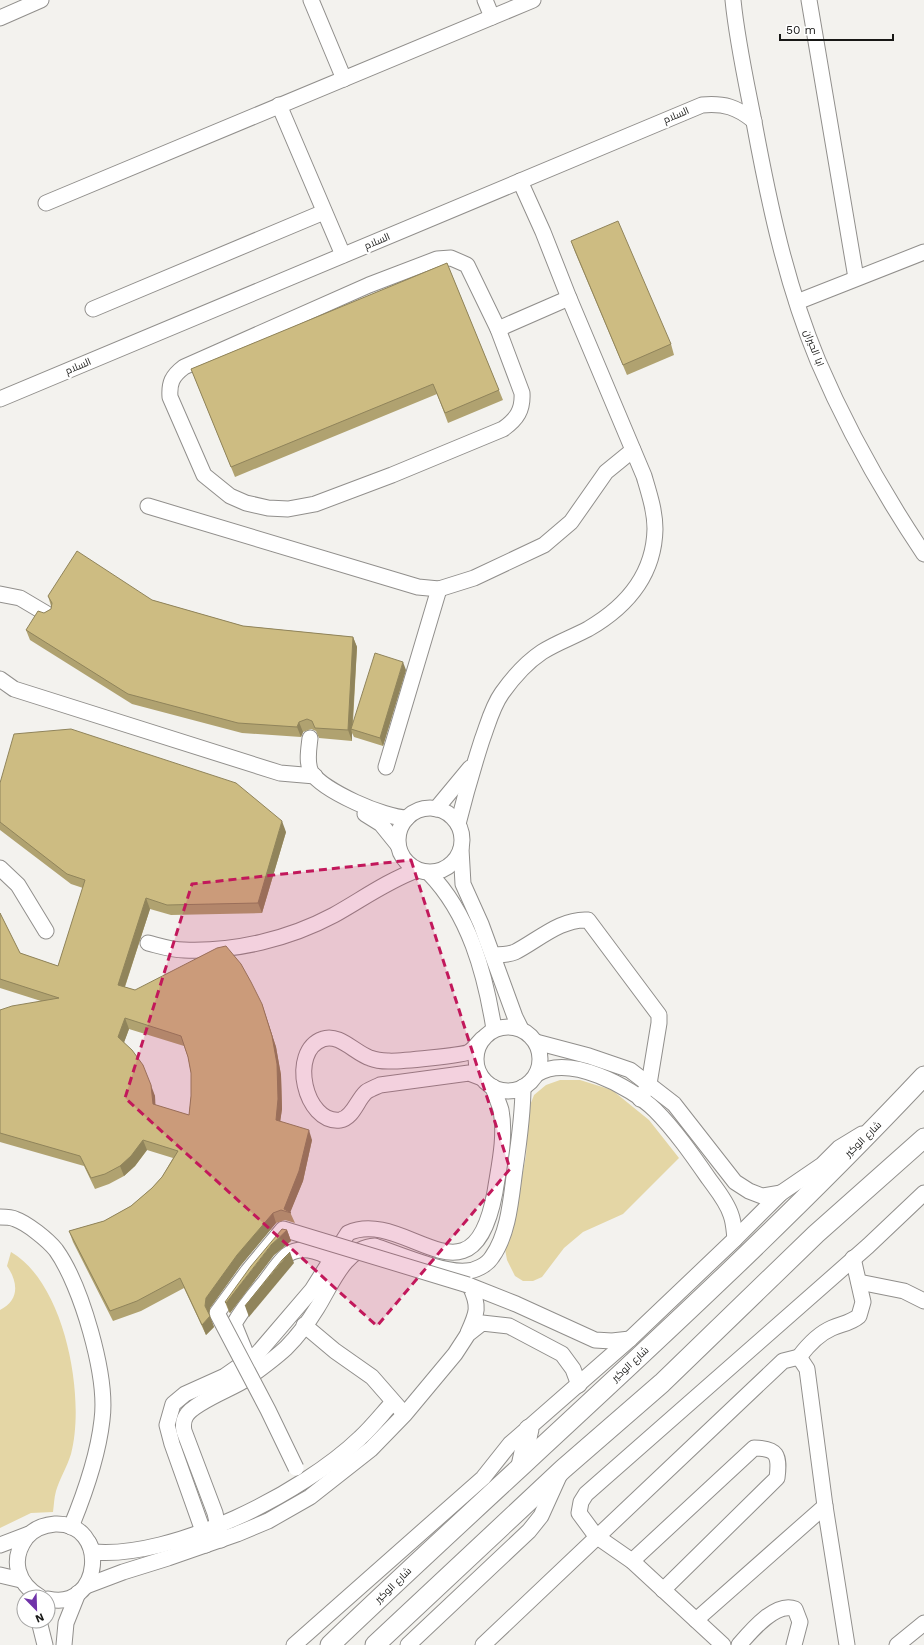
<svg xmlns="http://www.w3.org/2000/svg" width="924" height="1645" viewBox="0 0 924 1645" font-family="'Work Sans',Cairo,sans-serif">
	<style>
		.green { fill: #e4d6a5 }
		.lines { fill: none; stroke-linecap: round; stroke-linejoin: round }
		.minor-casing { stroke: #918f8c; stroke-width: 17 }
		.major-casing { stroke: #918f8c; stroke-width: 21 }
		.minor { stroke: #fff; stroke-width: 15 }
		.major { stroke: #fff; stroke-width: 19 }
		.minor-bridge-casing { stroke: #918f8c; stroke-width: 17; stroke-linecap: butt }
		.minor-bridge { stroke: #fff; stroke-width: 15 }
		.wall { fill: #b0a270; fill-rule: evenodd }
		.shaded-wall { fill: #90845b }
		.building { fill: #cdbc82; stroke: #90845b; fill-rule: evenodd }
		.marked { fill: #c2185b; fill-opacity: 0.2; stroke: #c2185b; stroke-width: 3; stroke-dasharray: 8 5; stroke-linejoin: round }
		.labels { text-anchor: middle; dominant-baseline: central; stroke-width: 4; stroke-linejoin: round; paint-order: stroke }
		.street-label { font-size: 10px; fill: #171715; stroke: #fff }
	</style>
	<rect width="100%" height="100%" fill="#f3f2ee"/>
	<!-- green -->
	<g class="green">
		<path d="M560,1080h20l32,10 37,30 30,38 -56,56 -40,18 -19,16 -22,29 -9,4h-10l-8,-5 -8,-16 -2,-11 12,-45 9,-49 3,-47 5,-13 12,-10z"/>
		<path d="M11,1252c54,31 75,145 60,202 -4,13 -11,24 -15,37 -2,7 -2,14 -3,21l-22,1 -31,15v-218c20,-10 18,-28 7,-44z"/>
	</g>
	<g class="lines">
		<!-- minor casing -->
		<g class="minor-casing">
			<g id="minor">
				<path d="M311,0l33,79"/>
				<path d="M485,0l7,17"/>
				<path d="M733,0c4,41 13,81 21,122 15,81 32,162 64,239 29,68 65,132 106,193"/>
				<path d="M809,0l47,278"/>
				<path d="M0,18l41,-18"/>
				<path d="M279,105l64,150"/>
				<path d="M46,203l487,-203"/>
				<path d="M451,258l16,7 31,64 24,64c1,17 -5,26 -19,36l-111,46 -77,29 -27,5 -20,-1 -22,-5 -16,-7 -26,-21 -34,-78c-1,-14 2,-21 14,-30l185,-82 68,-26z"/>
				<path d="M797,302l127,-50"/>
				<path d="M93,309l231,-97"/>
				<path d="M498,329l71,-31"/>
				<path d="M0,399l702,-294c22,-2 35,2 52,16"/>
				<path d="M148,506l270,81 21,2 35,-11 70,-33 27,-23 35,-50 27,-22"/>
				<path d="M0,594l20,4 27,16"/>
				<path d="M0,679l14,10 266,84 35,3"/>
				<path d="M310,738c-1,10 -4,24 1,34 12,19 74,46 96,46"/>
				<path d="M386,767l53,-178"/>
				<circle cx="430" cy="840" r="32"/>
				<path d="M436,809l34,-41"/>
				<path d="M365,814l16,10 17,21"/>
				<path d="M458,824c7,-28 15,-56 24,-84 6,-16 10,-33 20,-47 10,-14 25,-31 40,-41 14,-9 31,-15 46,-23 38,-22 66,-53 67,-100 0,-18 -6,-36 -11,-53l-75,-178 -26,-66 -23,-51"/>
				<path d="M461,849l2,35 18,40 34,93 6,12"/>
				<path d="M0,868l18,17 28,46"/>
				<path d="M429,873c40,41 56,100 65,156"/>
				<path d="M148,943c12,3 24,7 36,7 51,2 105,-11 150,-35 27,-15 53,-34 83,-45"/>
				<path d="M493,955c7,0 15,0 22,-3 22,-11 46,-34 73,-32l71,95v8l-10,61 -9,15"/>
				<circle cx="508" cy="1059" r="32"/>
				<path d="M536,1042l53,14 41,14 44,34 61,78 14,9 13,5 19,-3"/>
				<path d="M537,1074c32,-20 93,12 118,36 20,20 38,46 54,69 8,11 18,23 22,36 3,8 3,16 4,24"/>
				<path d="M482,1078l-13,-5 -89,12c-4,2 -10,4 -14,7 -9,8 -13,26 -26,28 -35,4 -52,-69 -17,-81 16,-6 32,14 47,19 5,2 12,3 18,3 8,1 77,-6 81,-9 5,-3 9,-9 13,-13"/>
				<path d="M0,1217c5,0 11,0 15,2 12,4 33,21 41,31 25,35 52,126 46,170 -4,36 -17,73 -31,107"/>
				<path d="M859,1282l45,9 20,10"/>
				<path d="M468,1285l48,19 79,36 17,1 18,-2"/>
				<path d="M304,1325l31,26 37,26 28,32"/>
				<path d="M468,1333c9,-20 12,-26 2,-47"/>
				<path d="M247,1356l-13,-32c9,-16 20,-29 31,-42 7,-9 14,-20 22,-27 16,-12 39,-1 52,9"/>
				<path d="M799,1357c9,-12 19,-23 33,-29 9,-4 19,-5 27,-12l4,-14 -10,-44"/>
				<path d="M221,1540l-6,-27 -31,-82c-1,-5 -1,-10 2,-15 7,-13 45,-27 59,-36 14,-10 28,-20 41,-32 11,-11 23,-27 31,-40 14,-22 28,-61 58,-62 23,8 68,27 91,25 9,0 21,-6 26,-14 17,-24 19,-59 23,-88 4,-27 8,-54 8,-82"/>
				<path d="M89,1543l4,9c80,7 210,-59 267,-114 12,-11 22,-24 33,-36"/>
				<path d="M0,1545l29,-11"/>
				<path d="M206,1545l-3,-14 -31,-87 -5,-19 6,-21 12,-10 40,-18 33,-23 54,-63 36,-57c58,-26 124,82 147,-41 4,-26 11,-55 6,-82 -2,-7 -6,-15 -8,-23"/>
				<path d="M632,1561l122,-113c23,0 26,7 23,30l-114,112"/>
				<path d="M0,1575l21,5"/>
				<path d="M86,1586l37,-14 45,-14 69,-24 31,-13 42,-24 61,-48 34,-35 50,-60 13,-20 14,-11 27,3 53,28 11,15 6,16"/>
				<path d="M40,1597c-23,-14 -30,-37 -14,-59 7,-9 18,-13 29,-14 55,-2 47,88 -7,75"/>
				<path d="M696,1620l129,-114"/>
				<path d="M39,1621l6,24"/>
				<path d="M64,1645l2,-22 12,-30"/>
				<path d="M294,1645l189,-167 27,-34 120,-105 105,-100 46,-46 41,-28 17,-17 23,-14"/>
				<path d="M408,1645l121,-114 12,-15 19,-42"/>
				<path d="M483,1645l300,-284 16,-4 8,12 18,137 22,139"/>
				<path d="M723,1645l-91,-84 -36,-25 -17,-23 2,-11 5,-8 282,-248 56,-53"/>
				<path d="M739,1645c12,-14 37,-44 56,-36l5,13 -6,23"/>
				<path d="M897,1645l27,-22"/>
			</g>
		</g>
		<!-- major casing -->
		<g class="major-casing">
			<g id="major">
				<path d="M521,1466l8,-37"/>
				<path d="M330,1645c198,-189 406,-369 594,-569"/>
				<path d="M375,1645l188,-176 99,-86 154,-149 108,-96"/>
			</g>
		</g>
		<!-- minor -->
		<use href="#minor" class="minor"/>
		<!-- major -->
		<use href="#major" class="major"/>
		<!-- minor-bridge casing -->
		<g class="minor-bridge-casing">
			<path id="minor-bridge" d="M296,1468l-28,-58 -51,-97 31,-42 35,-42 185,56"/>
		</g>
		<!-- minor-bridge -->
		<use href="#minor-bridge" class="minor-bridge"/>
	</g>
	<!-- wall -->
	<g class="wall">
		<path d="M571,241l100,103 3,11 -47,20 -52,-123z"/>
		<path d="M447,263l56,137 -55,23 -11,-29 -202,83 -44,-108z"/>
		<path d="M48,596l104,4 91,26 110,11 4,10 -4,76 53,-53 -23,76 -29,-9 -2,-4v8l-33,-3 -3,-7 -5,-2 -8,3 -2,5 -59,-4 -110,-29 -102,-64 -4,-10 18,-17 7,-4v-3z"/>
		<path d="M0,783l286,49 -24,81 -91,2 -21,-6 -25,78 10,3 127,14 14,43 5,28 1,34 -2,12 32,19 -9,41 -13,31 5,11 -10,-3 -9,3 -35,42 -31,43 -1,6 5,13 -8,8 -22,-47 -43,23 -28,10 -40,-79 -4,-11 35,-10 27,-15 21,-18 10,-11 11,-19 -26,-8 -12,16 -11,10 -15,8 -14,5 -11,-23 -84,-24v-132l41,-9 -41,-13v-75l20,40 38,13 25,-78 -12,-4 -71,-54zM129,1029l55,17 4,11 3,16v23l-2,19 -34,-10v-9l-31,-54z"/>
		<path d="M287,1230l4,11 -17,14 -44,58 -1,-1 -4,-10z"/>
	</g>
	<!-- shaded-wall -->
	<g class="shaded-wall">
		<path d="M353,637l4,10 -5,83 -1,-1 1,4v8l-4,-11z"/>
		<path d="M403,662l3,8 -23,76 -3,-8z"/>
		<path d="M299,722l4,10 -2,5 -4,-10z"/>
		<path d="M282,821l4,11 -24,81 -4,-10z"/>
		<path d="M146,898l4,11 -28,86 -4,-10z"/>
		<path d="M262,1004l14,43 5,28 1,34 -3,21 -3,-10z"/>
		<path d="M125,1018l4,11 -7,19 -4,-11z"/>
		<path d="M151,1085l4,11 1,18 -3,-10z"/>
		<path d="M309,1130l3,10 -9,41 -13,32 -6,-4z"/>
		<path d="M143,1140l4,10 -12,16 -11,10 -4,-10z"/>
		<path d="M273,1213l3,10 -35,42 -31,43 -1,9 -4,-11 1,-8 31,-43z"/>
		<path d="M287,1230l4,11 -17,14 -44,58 -4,-10 45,-58z"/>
		<path d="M290,1252l4,11 -45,54 -4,-11z"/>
		<path d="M210,1316l4,11 -8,8 -4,-10z"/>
	</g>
	<!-- building -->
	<g class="building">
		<path d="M618,221l53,123 -48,21 -52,-124z"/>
		<path d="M447,263l52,127 -54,23 -12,-29 -202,83 -40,-98z"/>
		<path d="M77,551l75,49 91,26 110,11 -5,93 -33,-2 -3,-7 -5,-2 -8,3 -2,5 -59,-4 -110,-29 -102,-64 12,-19 6,2 7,-4 1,-6 -4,-7z"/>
		<path d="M375,653l28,9 -23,76 -29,-9z"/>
		<path d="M71,729l165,54 46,38 -24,82 -91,2 -21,-7 -28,87 17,5 82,-42 9,-2 15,18 10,18 11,22 10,32 5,28 1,35 -2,21 33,10 -10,41 -15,38 7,4 -10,-3 -8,3 -36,42 -31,43 -1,8 5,10 -8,9 -22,-47 -43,23 -27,10 -41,-80 35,-10 27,-15 21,-18 10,-11 16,-26 -35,-11 -12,16 -11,10 -15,8 -14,4 -11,-22 -80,-23v-123l12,-4 47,-8 -59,-19v-66l20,40 38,13 27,-86 -18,-6 -67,-52v-39l14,-49zM125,1018l56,18 7,21 3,16v23l-2,19 -36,-11 -2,-19 -8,-20 -11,-15 -14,-13z"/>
		<path d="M282,1229l5,1 -16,15 -45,58 -1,-1 26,-36z"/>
		<path d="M290,1252l-45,54 37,-46z"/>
	</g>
	<!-- marked area -->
	<path class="marked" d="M411,860l99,309 -133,157 -252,-228 67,-214z"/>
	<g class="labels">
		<!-- street labels -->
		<g class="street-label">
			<text transform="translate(676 115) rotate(-23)">السلام</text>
			<text transform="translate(377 241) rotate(-23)">السلام</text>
			<text transform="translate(814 348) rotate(69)">ابا الحيران</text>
			<text transform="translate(78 366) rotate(-23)">السلام</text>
			<text transform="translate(863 1139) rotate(-44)">شارع الوكير</text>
			<text transform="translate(630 1364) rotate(-43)">شارع الوكير</text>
			<text transform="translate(393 1585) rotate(-44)">شارع الوكير</text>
		</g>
	</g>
	<!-- north arrow -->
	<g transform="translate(36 1609) rotate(157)"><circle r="19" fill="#ffffff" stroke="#a2a2a1"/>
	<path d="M0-3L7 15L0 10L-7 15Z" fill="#7033a9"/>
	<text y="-6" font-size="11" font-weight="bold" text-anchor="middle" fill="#171715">N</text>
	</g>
	<!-- scale -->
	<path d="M780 34v6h113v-6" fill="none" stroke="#171715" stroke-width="2"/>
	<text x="786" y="34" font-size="12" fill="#171715" stroke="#ffffff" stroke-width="3" paint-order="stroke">50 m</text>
</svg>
